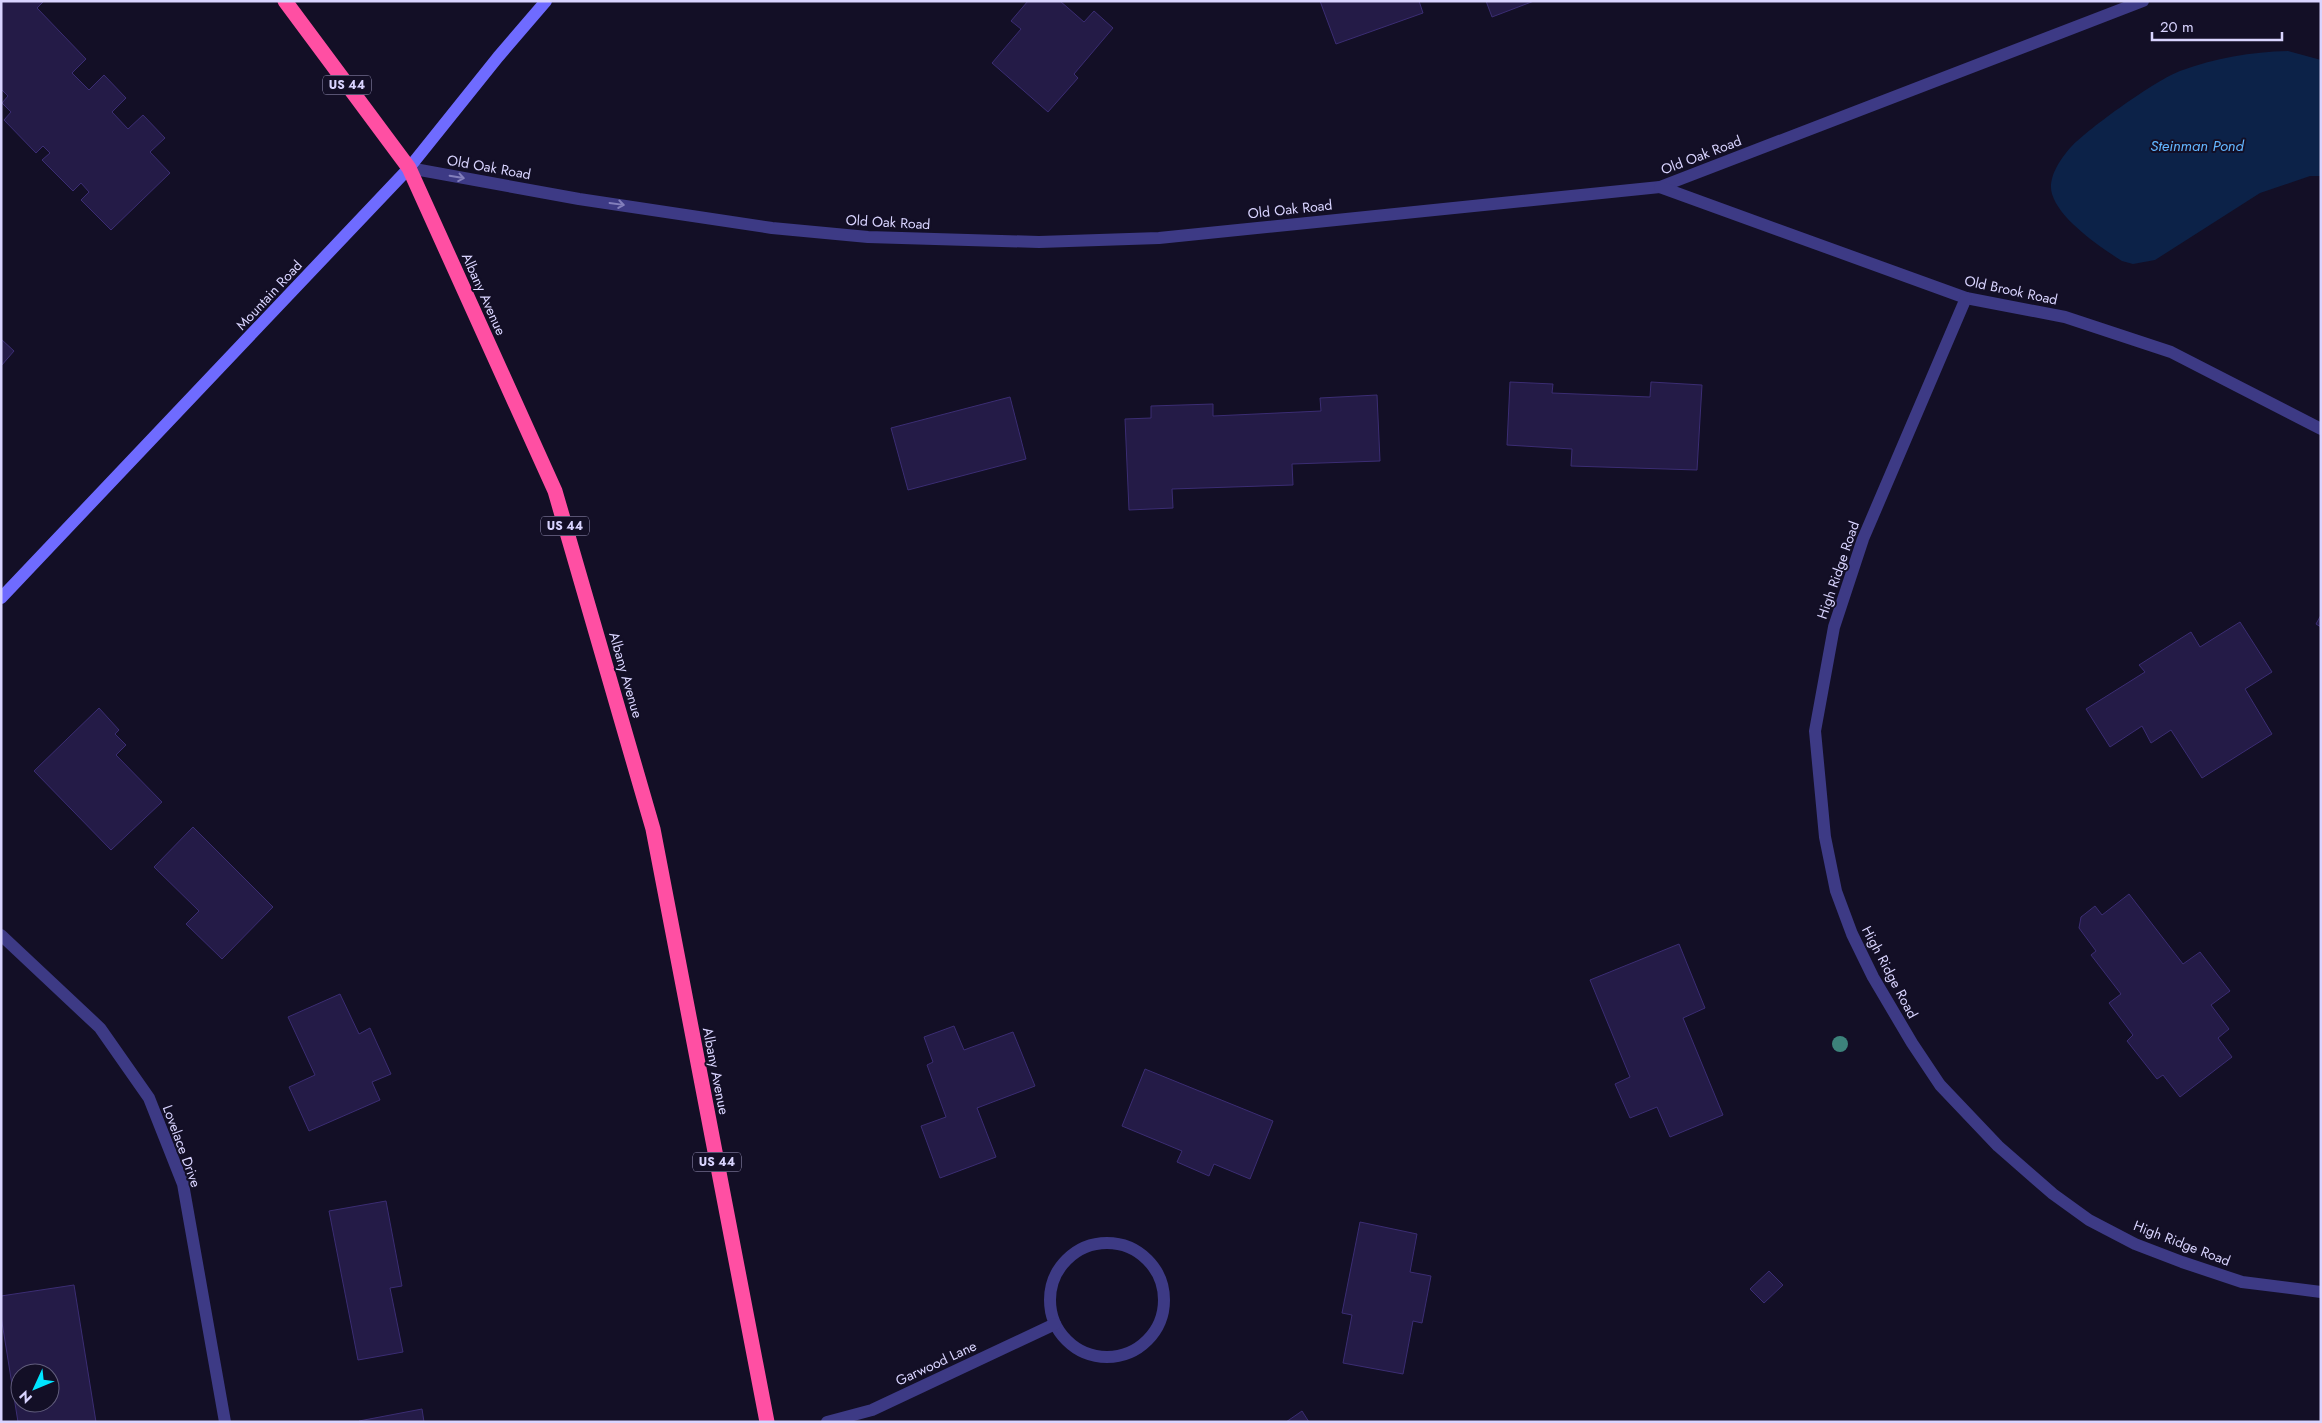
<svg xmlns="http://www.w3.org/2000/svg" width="2322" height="1423" viewBox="0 0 2322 1423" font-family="Jost,sans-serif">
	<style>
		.water { fill: #0c2248 }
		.building { fill: #241b47; stroke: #3b2d73; fill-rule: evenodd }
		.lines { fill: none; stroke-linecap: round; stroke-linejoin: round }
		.street { stroke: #3d3a85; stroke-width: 12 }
		.secondary { stroke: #6f6bff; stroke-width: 12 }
		.highway { stroke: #ff4fa3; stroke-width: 15 }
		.tree { fill: #3d827b }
		.oneway { stroke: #837fbc }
		.labels { text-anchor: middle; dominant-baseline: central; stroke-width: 4; stroke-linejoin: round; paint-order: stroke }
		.shield { fill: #130f26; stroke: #9e99be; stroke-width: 1 }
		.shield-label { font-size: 12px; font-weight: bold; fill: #d9d4ff }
		.street-label { font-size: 14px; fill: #d9d4ff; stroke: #130f26 }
		.water-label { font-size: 15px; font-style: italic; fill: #62b6ff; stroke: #130f26 }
	</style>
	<rect width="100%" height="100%" fill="#130f26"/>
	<!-- water -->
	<path class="water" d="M2288,51l33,9v116h-11l-50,17 -105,67 -22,4 -11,-3c-22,-14 -62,-41 -70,-67 -5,-16 9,-36 19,-47 18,-19 85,-67 109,-76 35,-13 71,-19 108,-20z"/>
	<!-- building -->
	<g class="building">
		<path d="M1,1h43l-7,7 49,51 -14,14 17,17 15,-15 22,23 -14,14 16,17 15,-14 22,23 -15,14 20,21 -59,57 -30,-30 8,-8 -8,-9 -8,8 -31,-31 8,-7 -7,-7 -7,7 -32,-33 7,-8 -9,-9 6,-7 -7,-7z"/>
		<path d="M1028,1h32l24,21 10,-11 19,17 -39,46 4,4 -30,34 -56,-49 29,-34 -10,-8z"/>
		<path d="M1320,1h99l4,12 -87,31z"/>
		<path d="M1486,1h48l-42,16z"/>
		<path d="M1,339l13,12 -13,15z"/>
		<path d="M1510,382l43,2 -1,9 98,4 1,-15 51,3 -5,85 -126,-4 1,-17 -65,-4z"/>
		<path d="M1377,395l3,66 -88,3 1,21 -121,4 1,19 -44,2 -4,-91 26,-1v-12l62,-2v12l108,-5 -1,-13z"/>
		<path d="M1010,397l16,62 -118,31 -17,-62z"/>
		<path d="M2321,615v12l-5,-3z"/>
		<path d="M2240,622l32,50 -27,17 27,45 -70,44 -31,-48 -20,13 -9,-17 -32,21 -24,-38 59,-37 -6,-7 52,-33 9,15z"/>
		<path d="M99,708l20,22 -4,4 11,11 -10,10 46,47 -51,48 -77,-79z"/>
		<path d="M193,827l80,80 -51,52 -36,-35 13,-13 -45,-44z"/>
		<path d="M2129,894l54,70 17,-12 30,39 -19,14 18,24 -11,9 14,19 -52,40 -17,-22 -6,4 -30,-38 6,-6 -24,-32 12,-9 -30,-39 5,-4 -17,-23 2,-11 14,-11 7,9z"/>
		<path d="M1679,944l26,64 -22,10 40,97 -53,22 -13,-30 -27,11 -15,-34 15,-7 -40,-97z"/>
		<path d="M340,994l19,40 11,-6 21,46 -19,8 8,18 -71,31 -20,-44 26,-12 -27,-58z"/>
		<path d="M954,1026l10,24 49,-18 22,54 -58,22 19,49 -56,21 -19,-52 25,-9 -19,-52 6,-3 -9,-25z"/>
		<path d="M1145,1069l128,52 -23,58 -36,-15 -5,12 -32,-14 5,-11 -60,-25z"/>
		<path d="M386,1201l16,85 -12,2 13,64 -45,8 -29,-149z"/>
		<path d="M1360,1222l57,12 -7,38 21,4 -9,47 -9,-2 -10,53 -60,-11 9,-48 -10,-2z"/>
		<path d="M1769,1271l14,14 -19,18 -14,-14z"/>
		<path d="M74,1285l22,137h-78l-17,-106v-20zM20,1373h30v30h-30z"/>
		<path d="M422,1409l2,13h-65v-1z"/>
		<path d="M1302,1411l7,11h-23z"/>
	</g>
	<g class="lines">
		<!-- street -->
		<g class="street">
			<path d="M409,168l170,31 193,29 96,9 171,5 120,-4 501,-51 483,-186"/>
			<path d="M1660,187l306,111 99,19 106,35 150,77"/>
			<path d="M1966,298l-103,241 -29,88 -19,104 10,106 11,54 16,43 21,43 39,66 28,42 58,61 55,48 36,26 46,24 47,18 60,20 79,10"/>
			<path d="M1,935l99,93 49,70 34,86 42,238"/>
			<circle cx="1107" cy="1300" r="57"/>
			<path d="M827,1422l45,-12 183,-86"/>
		</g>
		<!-- secondary -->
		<path class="secondary" d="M1,598l408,-430 89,-111 48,-56"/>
		<!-- highway -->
		<path class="highway" d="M285,1l124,167 146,323 98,338 114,593"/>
	</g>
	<!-- trees -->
	<circle class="tree" cx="1840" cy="1044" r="8"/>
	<!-- one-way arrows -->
	<defs><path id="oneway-shaft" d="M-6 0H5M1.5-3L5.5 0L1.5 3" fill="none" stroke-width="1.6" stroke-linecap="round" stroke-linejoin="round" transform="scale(1.25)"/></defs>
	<g class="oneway">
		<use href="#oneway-shaft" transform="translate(457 177) rotate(10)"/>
		<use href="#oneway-shaft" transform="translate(617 204) rotate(8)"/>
	</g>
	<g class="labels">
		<!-- shield labels -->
		<g class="shield">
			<rect x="323" y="75.5" width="48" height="19" rx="4"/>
			<rect x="541" y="516.5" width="48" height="19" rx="4"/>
			<rect x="693" y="1152.5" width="48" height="19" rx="4"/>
		</g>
		<g class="shield-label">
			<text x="347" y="85">US 44</text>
			<text x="565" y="526">US 44</text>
			<text x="717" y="1162">US 44</text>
		</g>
		<!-- street labels -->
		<g class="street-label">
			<text transform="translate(1701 155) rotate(-21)">Old Oak Road</text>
			<text transform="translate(489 167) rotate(10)">Old Oak Road</text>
			<text transform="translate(1290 209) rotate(-6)">Old Oak Road</text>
			<text transform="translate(888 222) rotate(3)">Old Oak Road</text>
			<text transform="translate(2011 290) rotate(12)">Old Brook Road</text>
			<text transform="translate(484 294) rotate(66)">Albany Avenue</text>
			<text transform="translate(269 295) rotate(-47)">Mountain Road</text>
			<text transform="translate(1838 570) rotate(-71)">High Ridge Road</text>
			<text transform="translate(626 675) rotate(74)">Albany Avenue</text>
			<text transform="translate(1890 972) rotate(62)">High Ridge Road</text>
			<text transform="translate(716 1071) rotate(79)">Albany Avenue</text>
			<text transform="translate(182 1146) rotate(70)">Lovelace Drive</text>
			<text transform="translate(2182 1243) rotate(21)">High Ridge Road</text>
			<text transform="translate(936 1363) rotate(-25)">Garwood Lane</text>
		</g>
		<!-- water labels -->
		<g class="water-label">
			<text x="2197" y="146">Steinman Pond</text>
		</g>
	</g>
	<!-- border -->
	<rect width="2322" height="1423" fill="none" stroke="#d9d4ff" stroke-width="5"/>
	<!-- north arrow -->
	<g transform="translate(35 1388) rotate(226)"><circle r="24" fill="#130f26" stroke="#625e7d"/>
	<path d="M0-4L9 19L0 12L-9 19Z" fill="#00e5ff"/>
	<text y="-8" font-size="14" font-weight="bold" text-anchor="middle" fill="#d9d4ff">N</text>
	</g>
	<!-- scale -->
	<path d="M2152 32v8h130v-8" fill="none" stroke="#d9d4ff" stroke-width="2.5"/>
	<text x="2160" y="32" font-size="15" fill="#d9d4ff" stroke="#130f26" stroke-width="4" paint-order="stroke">20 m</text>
</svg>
